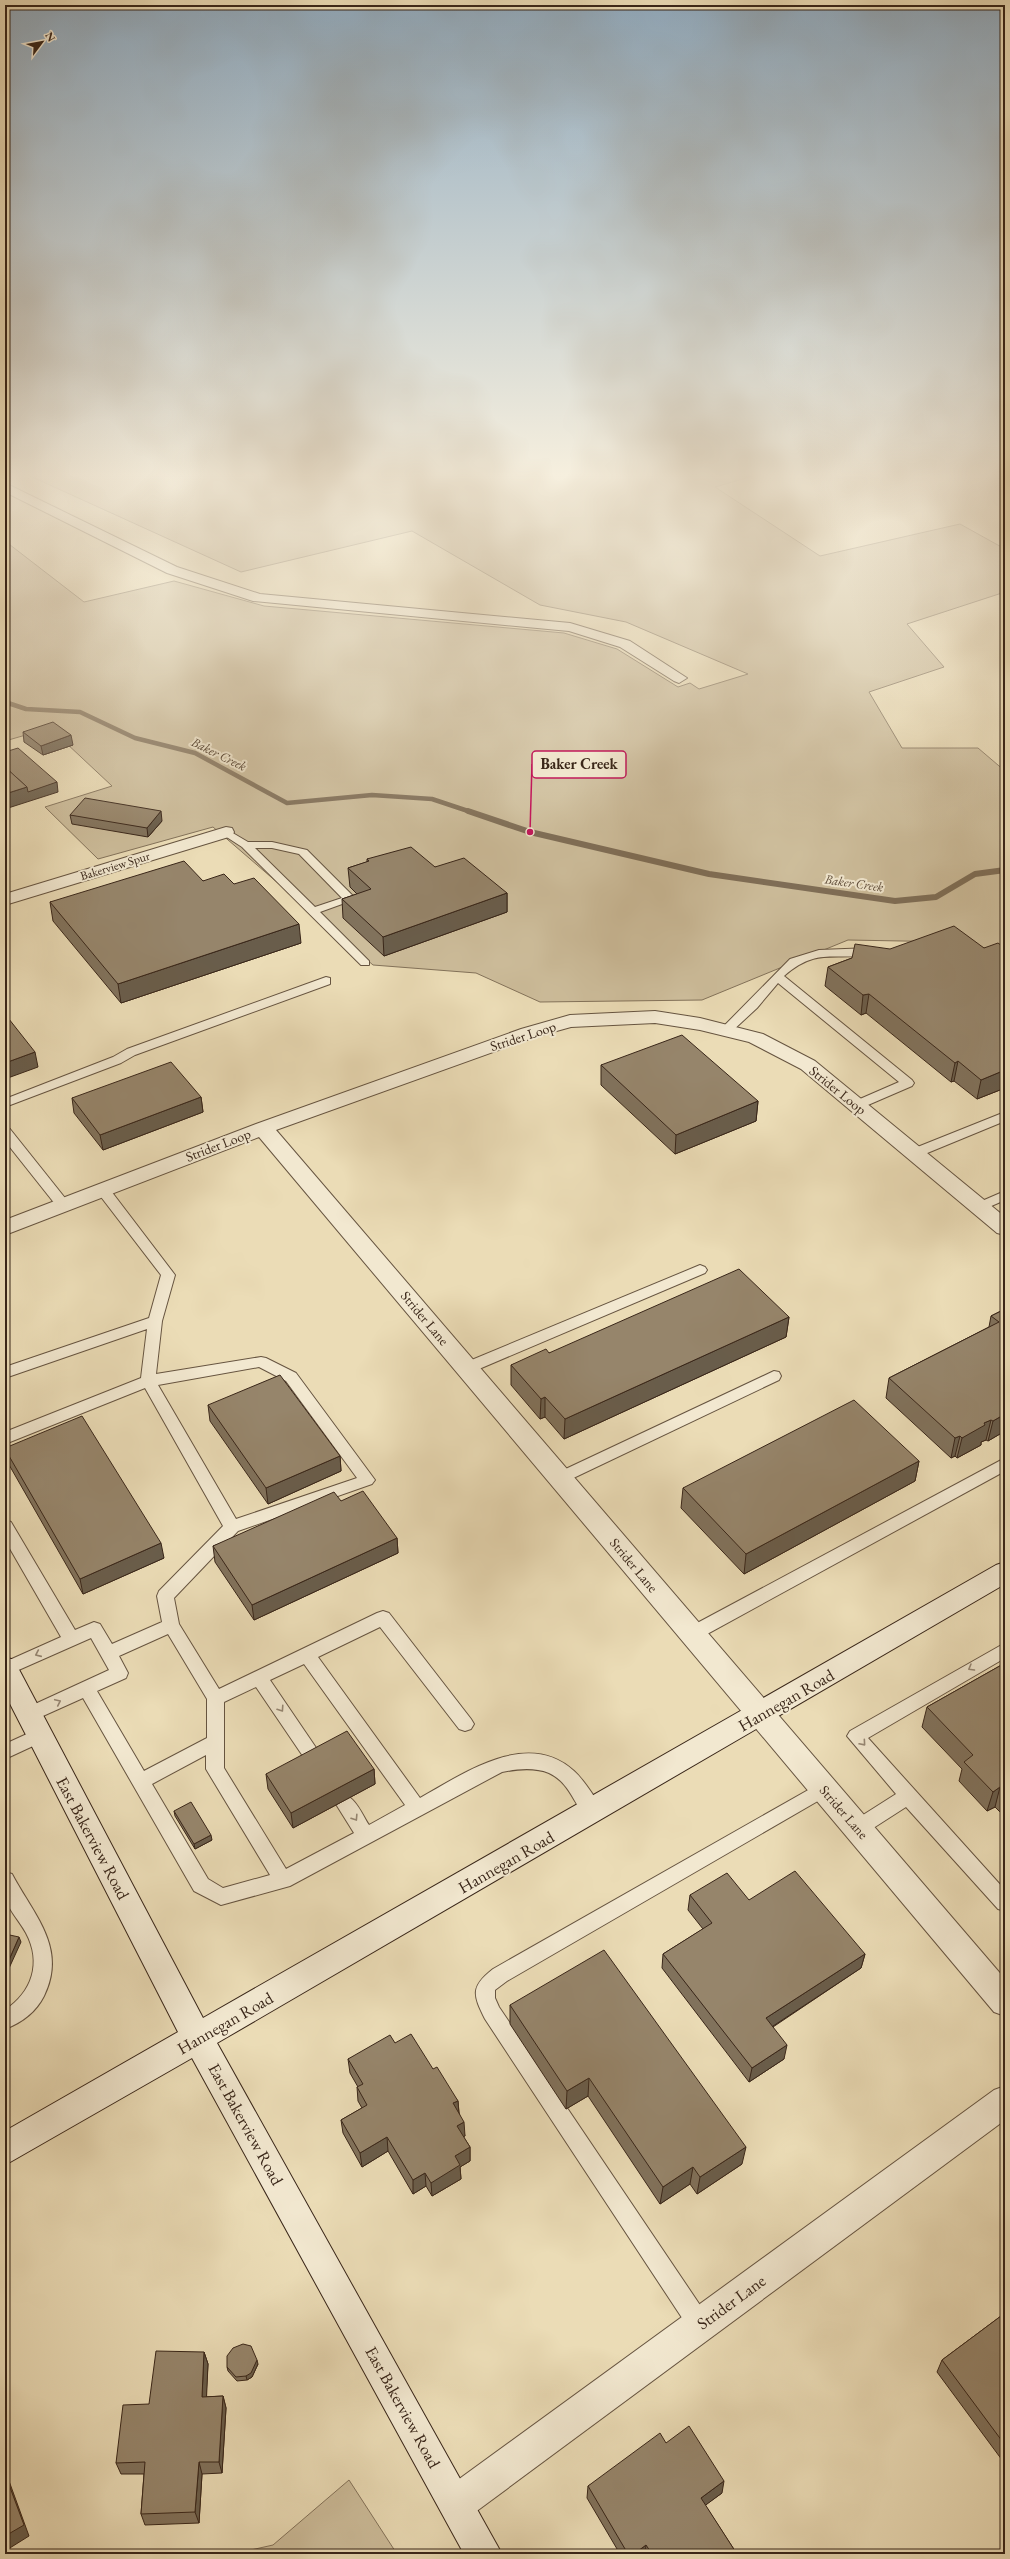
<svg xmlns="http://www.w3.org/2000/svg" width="1010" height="2559" viewBox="0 0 1010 2559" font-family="'EB Garamond',serif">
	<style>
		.green { fill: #cdbd9b; stroke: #83725a }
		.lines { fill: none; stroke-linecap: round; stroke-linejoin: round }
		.stream-far1 { stroke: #7f6e57; stroke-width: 4.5 }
		.stream { stroke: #7f6e57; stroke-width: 6 }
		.lane-casing { stroke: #665440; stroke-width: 2 }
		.street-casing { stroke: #665440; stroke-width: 2 }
		.secondary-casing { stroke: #392619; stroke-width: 2 }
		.lane { fill: #f2e8d0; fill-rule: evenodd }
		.street { fill: #f2e8d0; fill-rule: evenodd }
		.secondary { fill: #f2e8d0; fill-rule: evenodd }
		.wall { fill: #81725c; stroke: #392619 }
		.shaded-wall { fill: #695d4b; stroke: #392619 }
		.building { fill: #96856b; stroke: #392619 }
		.oneway { stroke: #968774 }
		.labels { text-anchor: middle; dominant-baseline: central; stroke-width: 4; stroke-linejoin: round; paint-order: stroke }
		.far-street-label { font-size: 12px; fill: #392619; stroke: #f2e8d0 }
		.far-water-label { font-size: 13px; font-style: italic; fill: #5c4a38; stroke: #f2e8d0 }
		.street-label { font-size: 14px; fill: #392619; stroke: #f2e8d0 }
		.near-street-label { font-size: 17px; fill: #392619; stroke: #f2e8d0 }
		.leader { fill: none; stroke: #c2185b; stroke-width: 1.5 }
		.callout-dot { fill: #c2185b; stroke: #f2e8d0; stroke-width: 1.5 }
		.callout { fill: #f2e8d0; stroke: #c2185b; stroke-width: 1.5 }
		.callout-label { font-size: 15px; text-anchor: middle; font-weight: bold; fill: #392619 }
	</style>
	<rect width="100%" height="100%" fill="#ebdcb6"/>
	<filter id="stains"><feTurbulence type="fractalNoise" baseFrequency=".005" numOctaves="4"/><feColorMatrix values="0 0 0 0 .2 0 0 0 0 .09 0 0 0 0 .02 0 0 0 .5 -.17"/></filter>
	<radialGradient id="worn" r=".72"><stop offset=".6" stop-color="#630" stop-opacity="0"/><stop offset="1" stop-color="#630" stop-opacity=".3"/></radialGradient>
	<!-- green -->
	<g class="green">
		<path d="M30,476h723l-38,11 105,69 140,-32 45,25v43l-98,32 37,43 -75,25 33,56h76l27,23v181l-48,-10 -109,-2 -146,60 -162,2 -64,-29 -103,-8 -160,-138 -115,32 -53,-52 67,-21 -62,-58 -45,13v-200l79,61 90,-21 90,25 300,27 53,16 61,38 12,-4 9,6 49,-15 -122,-52 -86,-17 -128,-74 -171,41z"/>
		<path d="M349,2480l48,74h-164l40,-9z"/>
	</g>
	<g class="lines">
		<!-- stream-far1 -->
		<path class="stream-far1" d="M5,702l21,7 54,3 55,26 60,15 92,50 85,-8 60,4 39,13"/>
		<!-- stream -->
		<path class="stream" d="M468,811l62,21 179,42 186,27 41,-4 39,-23 30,-4"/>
		<!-- lane casing -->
		<g class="lane-casing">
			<g id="lane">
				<path d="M226,829l22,13h24l35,8 49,49 -36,13 49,49v4h-8l-119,-118 -20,-13 -1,-2zM255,848h17l27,6 43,44 -27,9z"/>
				<path d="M871,948l4,1v4c-38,10 -56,-8 -91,23l128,104 2,3 -2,3 -51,22h-8l-2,-3 2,-3 46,-20 -121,-99 -21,25 -27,25h-8l-2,-3 70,-71 29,-9z"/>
				<path d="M326,977l4,1v6l-195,71 -14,8 -116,44v-8l108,-42 14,-8z"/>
				<path d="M1005,1112v9l-85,35 -5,1 -7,-4 2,-3z"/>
				<path d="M5,1128l5,1 59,74 2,3 -2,3h-10l-54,-68z"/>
				<path d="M103,1186l5,1 67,88 -13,46 -6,53 105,-17 5,1 30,15 79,107 -3,4 -134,47 -64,67 5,26 40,65 158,-76 6,-2 6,2 82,106 3,5 -3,5 -6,2 -6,-2 -79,-102 -62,30 102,141c43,-24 107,-70 154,-27 11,10 18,23 26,34l3,6 -3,6c-4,1 -7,2 -12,0 -14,-9 -16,-33 -39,-44 -15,-6 -32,-4 -47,-1l-212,114 -69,19 -27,-14 -111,-193 -49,22 -6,2 -6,-2 -3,-5 3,-5 87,-40 -18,-32 -86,38v-14l56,-25 -56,-97v-20l6,2 64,108 19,-8 6,2 12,20 50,-22 -5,-26 2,-5 64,-65 -78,-138 -140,56v-12l136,-54 6,-49 -142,49v-11l144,-49 12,-43 -63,-82 -2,-3 2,-3zM259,1367l27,14 71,97 -121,41 -78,-134zM168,1634l39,65v39l-63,33 -47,-80 29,-13 2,-5 -9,-17zM304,1664l101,141 -36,20c-8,-12 -16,-35 -32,-29l-3,5 20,32 -68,36 -62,-101v-66l32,-15 55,81 6,2 6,-2 3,-5 -3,-5 -53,-78zM206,1755v14l3,5 61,101 -47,13 -15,-9 -56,-95z"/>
				<path d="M1005,1191v9l-25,11 -7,-4 2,-3z"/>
				<path d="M700,1265l5,2 2,3 -2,3 -233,99h-10l-2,-4 2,-4z"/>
				<path d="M774,1371l5,1 2,4 -2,4 -214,102h-10l-3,-4 3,-4z"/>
				<path d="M1005,1458v13l-307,168 -6,2 -6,-2 -2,-5 2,-5z"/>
				<path d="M1005,1643v15l-137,80 137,152v21l-7,-2 -92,-102 -42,27 -6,2 -6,-2 -3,-6 3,-6 44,-28 -49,-58 3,-5z"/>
				<path d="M40,1728l6,2 3,5 -3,5 -41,19v-15z"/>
				<path d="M824,1781l6,3 3,5 -3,5 -323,187 -12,9v8l4,9 209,310 3,8 -3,8 -8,3 -8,-3 -207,-314c-12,-24 -15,-32 8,-50z"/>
				<path d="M5,1872l7,2c21,40 56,74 32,122 -8,16 -23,27 -39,33v-19c27,-18 37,-47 21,-77 -6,-11 -16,-22 -21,-34 -2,-7 0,-19 0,-27z"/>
			</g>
		</g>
		<!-- street casing -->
		<g class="street-casing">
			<g id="street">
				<path d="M5,483l172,84 83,27 310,29 60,18 57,37 -8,5 -5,-2 -54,-34 -51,-16 -316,-30 -86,-28 -162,-81z"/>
				<path d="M226,827l6,1 2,4 -2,4 -227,69v-11z"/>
				<path d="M655,1011l45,7 63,16 52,27 190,156v18l-8,-2 -196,-164 -52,-27 -49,-12 -45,-7 -84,4 -36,10 -259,93 729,849v37l-11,-4 -735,-875 -254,98v-15l251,-96 265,-95 49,-14z"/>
				<path d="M1005,2086v34l-535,396 -13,5 -13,-5 -5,-13 5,-13 550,-400z"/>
			</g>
		</g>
		<!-- secondary casing -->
		<g class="secondary-casing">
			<path id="secondary" d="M1005,1562v22l-788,459 285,511h-38l-272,-496 -187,107v-34l173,-99 -173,-338v-37l9,3 189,358 793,-453z"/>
		</g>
		<!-- lane -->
		<use href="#lane" class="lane"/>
		<!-- street -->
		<use href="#street" class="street"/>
		<!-- secondary -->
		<use href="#secondary" class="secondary"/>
	</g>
	<!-- wall -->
	<g class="wall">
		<path d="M23,732l50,13 -30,10 -19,-13z"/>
		<path d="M70,815l92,6 -14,16 -76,-13z"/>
		<path d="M367,859l68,8 72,26v19l-123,44 -41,-38 -1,-19 15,-5 -7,-7 -2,-19 19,-6z"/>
		<path d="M203,881l31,3 67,59 -180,60 -68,-82 -3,-19z"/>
		<path d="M852,958l153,130 -28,11 -23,-18 -3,1 -85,-69 -5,2 -36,-29 3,-19z"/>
		<path d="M601,1065l157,36 -2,20 -81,33 -74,-69z"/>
		<path d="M201,1097l2,15 -100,38 -29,-37 -2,-15z"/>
		<path d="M1005,1309v122l-17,10 -2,-1 -5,2v3l-24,13 -2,-2 -4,2 -65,-60 3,-20 100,-51 2,-11z"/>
		<path d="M789,1317l-3,20 -222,102 -19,-22 -5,2 -29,-34v-20l38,-12z"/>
		<path d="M208,1405l132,51 1,15 -73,33 -58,-83z"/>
		<path d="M5,1448l159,110 -81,36 -75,-131 -3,-12z"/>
		<path d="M919,1461l-4,20 -171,93 -63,-66 2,-20z"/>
		<path d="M341,1501l56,37 1,15 -144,67 -39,-58 -2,-16z"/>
		<path d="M1005,1663v154l-10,-10 -8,4 -28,-30 3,-12 -40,-42 5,-20z"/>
		<path d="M374,1769l1,15 -82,44 -25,-39 -2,-15z"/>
		<path d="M174,1811l38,29 -17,9 -20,-33z"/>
		<path d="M690,1895l59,5 116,54 -4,14 -88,59 11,32 -35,23 -87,-114 1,-14 40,-25 -15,-19z"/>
		<path d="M510,2005l232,159 -45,30 -7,-10 -30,20 -72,-108 -22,13 -56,-85z"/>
		<path d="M395,2043l38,26 25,32 1,11 6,24h-2l7,11v14l-10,6 1,12 -29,17 -6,-10 -13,8 -25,-43 -26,16 -19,-34 -2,-13 21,-12 -4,-7 -1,-14h1l-8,-14 -2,-14z"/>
		<path d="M1005,2313v151l-68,-92 5,-12z"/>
		<path d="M204,2352l4,12 -2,33 17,-1 3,12 -4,65 -20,1 -3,49 -54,2 -4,-11 3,-40h-23l-5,-11 33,-59z"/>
		<path d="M258,2364l-6,13 -5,3 -10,1 -9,-10 -1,-4z"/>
		<path d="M666,2443l56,50 -17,12 32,49h-117l-33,-56 1,-12z"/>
	</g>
	<!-- shaded-wall -->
	<g class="shaded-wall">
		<path d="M71,735l2,10 -30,10 -2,-9z"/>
		<path d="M57,782l1,10 -53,17v-15l22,-7z"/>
		<path d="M161,811l1,10 -14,16 -1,-9z"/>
		<path d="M507,893v19l-123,44 -1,-19z"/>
		<path d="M299,924l2,19 -180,60 -3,-19z"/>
		<path d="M869,994l-3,19 -5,2 2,-20z"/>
		<path d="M35,1052l3,15 -33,12v-16z"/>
		<path d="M958,1061l-4,20 -3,1 4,-19z"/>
		<path d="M1005,1070v18l-28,11 4,-19z"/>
		<path d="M201,1097l2,15 -100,38 -3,-15z"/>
		<path d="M758,1101l-2,20 -81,33 1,-19z"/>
		<path d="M789,1317l-3,20 -222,102 1,-20z"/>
		<path d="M545,1397v20l-5,2 1,-20z"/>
		<path d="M1005,1414v17l-17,10 5,-20z"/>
		<path d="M991,1420l-5,20 -5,2v3l-24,13 5,-20 22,-15z"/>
		<path d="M960,1436l-5,20 -4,2 4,-20z"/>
		<path d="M340,1456l1,15 -73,33 -2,-16z"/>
		<path d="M919,1461l-4,20 -171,93 2,-20z"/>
		<path d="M397,1538l1,15 -144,67 -2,-15z"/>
		<path d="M161,1543l3,15 -81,36 -3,-15z"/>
		<path d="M374,1769l1,15 -82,44 -2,-15z"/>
		<path d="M1000,1787l-5,20 -8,4 6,-19z"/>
		<path d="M211,1835l1,5 -17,9 -1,-5z"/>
		<path d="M19,1937l2,5 -16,35v-8z"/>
		<path d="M865,1954l-4,14 -97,64 2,-14z"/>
		<path d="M787,2045l-3,14 -35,23 3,-14z"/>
		<path d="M589,2078l-1,18 -22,13 1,-18z"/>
		<path d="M458,2101l1,14 -6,-12z"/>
		<path d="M464,2122l1,14 -7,4 -1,-14z"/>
		<path d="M387,2137l1,14 -26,16 -2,-14z"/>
		<path d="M470,2147v14l-10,6 1,12 -29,17 -1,-13 24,-27z"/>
		<path d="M746,2147l-4,17 -45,30 3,-17z"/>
		<path d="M693,2167l-3,17 -30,20 3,-17z"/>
		<path d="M425,2173l1,13 -13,8v-14z"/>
		<path d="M204,2352l4,12 -2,45 -4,-12z"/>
		<path d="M257,2360l1,4 -6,13 -5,3 -1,-4z"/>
		<path d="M223,2396l3,12 -4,65 -3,-11z"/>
		<path d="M199,2462l3,12 -3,49 -4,-11z"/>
		<path d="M5,2470l24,66 -24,15z"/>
		<path d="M724,2481l-2,12 -23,17 2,-12z"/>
		<path d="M646,2545l-1,9h-11z"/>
	</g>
	<!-- building -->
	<g class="building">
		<path d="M53,722l18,13 -30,11 -18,-14z"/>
		<path d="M18,748l39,34 -29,10 -1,-5 -22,-20v-15z"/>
		<path d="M5,767l22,20 -22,7z"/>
		<path d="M85,798l76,13 -14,17 -77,-13z"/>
		<path d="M411,847l24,20 29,-9 43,35 -124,44 -41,-38 29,-10 -23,-21 21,-7 -2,-2z"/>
		<path d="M184,861l19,20 21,-7 10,10 20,-6 45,46 -181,60 -68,-82z"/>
		<path d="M954,926l30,22 14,-5 7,5v122l-24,10 -23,-19 -3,2 -86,-69 -6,1 -35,-28 24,-9 3,-14 35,5z"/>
		<path d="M5,1014l30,38 -30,11z"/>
		<path d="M682,1035l76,66 -82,34 -75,-70z"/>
		<path d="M171,1062l30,35 -101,38 -28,-37z"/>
		<path d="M739,1269l50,48 -224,102 -20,-22 -4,2 -30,-34 35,-16 3,4z"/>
		<path d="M1005,1309v105l-12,7 -2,-1 -7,3 1,2 -23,13 -2,-2 -5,2 -66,-60 110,-56 -8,-6z"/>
		<path d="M280,1375l60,81 -74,32 -58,-83z"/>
		<path d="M854,1400l65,61 -173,93 -63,-66z"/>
		<path d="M82,1416l79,127 -81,36 -75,-130v-1z"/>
		<path d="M363,1491l34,47 -145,67 -39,-59 121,-54 7,9z"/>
		<path d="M1005,1663v129l-5,-5 -7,5 -29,-30 9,-7 -46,-48z"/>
		<path d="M347,1731l27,38 -83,44 -25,-39z"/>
		<path d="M191,1802l20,33 -17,9 -20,-33z"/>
		<path d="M795,1871l70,83 -99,64 21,27 -35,23 -89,-114 49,-31 -22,-28 37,-22 22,27z"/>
		<path d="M5,1934l14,3 -14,32z"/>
		<path d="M604,1950l142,197 -46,30 -7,-10 -30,20 -74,-109 -22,13 -57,-86z"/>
		<path d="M411,2034l22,35 4,-2 21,34 -5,2 11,19 -7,4 13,21 -15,9 5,9 -29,18 -6,-10 -12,7 -26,-43 -27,16 -19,-33 26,-15 -10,-18 6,-3 -15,-25 42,-24 5,8z"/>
		<path d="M1005,2313v132l-63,-85z"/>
		<path d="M243,2344l8,2 6,14 -6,13 -5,3 -10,1 -9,-10v-11l6,-8z"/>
		<path d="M156,2351l48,1 -2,45 21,-1 -4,66h-20l-4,50 -54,2 4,-52 -29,1 7,-58 26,-1z"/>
		<path d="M689,2426l35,55 -23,17 36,56h-85l-6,-9 -12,9h-6l-40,-68 72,-53 6,10z"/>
		<path d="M5,2474l19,51 -19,11z"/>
	</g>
	<!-- one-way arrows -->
	<defs><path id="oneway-chevron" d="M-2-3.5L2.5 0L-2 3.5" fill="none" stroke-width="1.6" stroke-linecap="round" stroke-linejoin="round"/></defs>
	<g class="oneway">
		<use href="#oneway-chevron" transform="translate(38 1654) rotate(156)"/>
		<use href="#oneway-chevron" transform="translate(971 1668) rotate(150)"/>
		<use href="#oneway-chevron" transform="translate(58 1702) rotate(-25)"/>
		<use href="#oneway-chevron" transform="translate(281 1709) rotate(56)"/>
		<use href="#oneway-chevron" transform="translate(863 1743) rotate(49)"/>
		<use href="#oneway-chevron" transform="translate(355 1818) rotate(57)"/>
	</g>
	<!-- sky -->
	<linearGradient id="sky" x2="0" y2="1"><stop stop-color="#91abbf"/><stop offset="0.57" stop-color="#f6efde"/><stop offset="1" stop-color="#f6efde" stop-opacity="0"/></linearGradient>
	<rect width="1010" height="834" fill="url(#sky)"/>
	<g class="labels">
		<!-- far-street labels -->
		<g class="far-street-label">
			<text transform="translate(115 866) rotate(-17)">Bakerview Spur</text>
		</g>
		<!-- far-water labels -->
		<g class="far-water-label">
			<text transform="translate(219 754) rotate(26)">Baker Creek</text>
			<text transform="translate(854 883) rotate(8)">Baker Creek</text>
		</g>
		<!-- street labels -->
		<g class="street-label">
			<text transform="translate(523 1036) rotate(-18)">Strider Loop</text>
			<text transform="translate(838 1090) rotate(39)">Strider Loop</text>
			<text transform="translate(218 1145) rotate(-21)">Strider Loop</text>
			<text transform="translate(425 1318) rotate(50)">Strider Lane</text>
			<text transform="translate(634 1565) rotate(50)">Strider Lane</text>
			<text transform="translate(844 1812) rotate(49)">Strider Lane</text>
		</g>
		<!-- near-street labels -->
		<g class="near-street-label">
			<text transform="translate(786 1700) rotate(-30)">Hannegan Road</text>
			<text transform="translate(93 1838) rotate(62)">East Bakerview Road</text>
			<text transform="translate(506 1862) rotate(-30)">Hannegan Road</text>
			<text transform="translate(225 2023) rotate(-30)">Hannegan Road</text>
			<text transform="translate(246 2124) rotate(61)">East Bakerview Road</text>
			<text transform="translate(731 2302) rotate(-36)">Strider Lane</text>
			<text transform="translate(403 2407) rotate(61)">East Bakerview Road</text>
		</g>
	</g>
	<!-- callouts -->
	<path class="leader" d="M530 832L532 764"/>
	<circle class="callout-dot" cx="530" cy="832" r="4"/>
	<rect class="callout" x="532" y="751" width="94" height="27" rx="4"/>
	<g class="callout-label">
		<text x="579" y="769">Baker Creek</text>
	</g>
	<!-- margin -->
	<rect width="1010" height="2559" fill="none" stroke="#ebdcb6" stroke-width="20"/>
	<rect x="6" y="6" width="998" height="2547" fill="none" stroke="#392619" stroke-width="2"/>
	<rect x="10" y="10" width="990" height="2539" fill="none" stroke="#392619"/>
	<!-- north arrow -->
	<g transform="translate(42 42) rotate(58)" stroke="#f2e8d0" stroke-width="3" paint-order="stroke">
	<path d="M0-3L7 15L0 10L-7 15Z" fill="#392619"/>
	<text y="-6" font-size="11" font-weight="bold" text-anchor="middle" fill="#392619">N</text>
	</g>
	<rect width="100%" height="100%" filter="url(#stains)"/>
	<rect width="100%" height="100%" fill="url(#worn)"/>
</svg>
